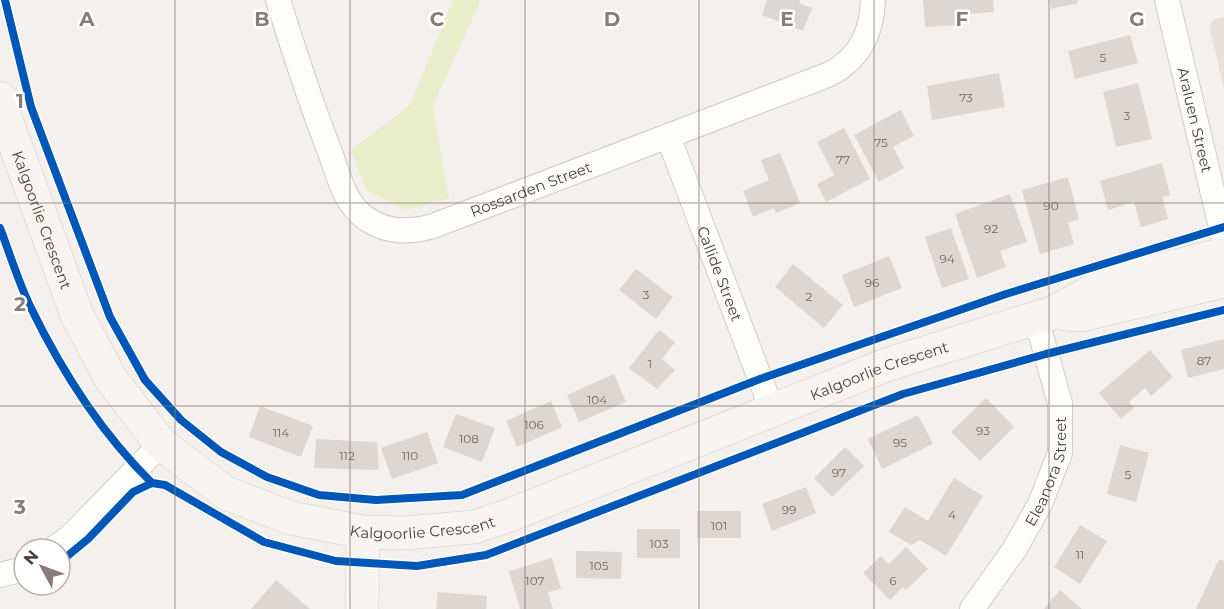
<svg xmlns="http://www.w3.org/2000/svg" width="1224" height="609" viewBox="0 0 1224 609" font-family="Montserrat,sans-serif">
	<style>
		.residential { fill: #e8e0da }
		.green { fill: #eaefcb }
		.building { fill: #dcd7d3 }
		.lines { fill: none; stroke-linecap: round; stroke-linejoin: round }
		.street-casing { stroke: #d1ccc9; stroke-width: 26 }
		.secondary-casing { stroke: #d5ccc5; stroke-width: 34 }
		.street { stroke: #fdfdfc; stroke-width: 24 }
		.secondary { stroke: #f7f4f1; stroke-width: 33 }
		.cycleway-casing { stroke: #fff; stroke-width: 11 }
		.cycleway { stroke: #0057b8; stroke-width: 8 }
		.grid { fill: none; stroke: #877c77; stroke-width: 1.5; stroke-opacity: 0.55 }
		.labels { text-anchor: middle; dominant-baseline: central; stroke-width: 5; stroke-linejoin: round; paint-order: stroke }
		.number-label { font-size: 12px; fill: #726660 }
		.street-label { font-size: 15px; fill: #4c3e37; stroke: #fff }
		.grid-label { font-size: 20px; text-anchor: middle; font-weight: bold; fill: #877c77; stroke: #fff; stroke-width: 5; stroke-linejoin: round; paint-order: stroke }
	</style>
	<rect width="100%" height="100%" fill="#f4f0ed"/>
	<!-- residential -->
	<path class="residential" d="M1224,17v71l-14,-58 1,-7 4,-4z"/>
	<!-- green -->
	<path class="green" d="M453,0h28l-48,105 16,93 -43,12 -40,-20 -15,-40 59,-45z"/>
	<!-- building -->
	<g class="building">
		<path d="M767,0h33l-1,3 13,5 -9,23 -41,-16z"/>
		<path d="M923,0h70l1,12 -37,3 1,10 -33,2z"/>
		<path d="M1049,0h29v3l-27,6z"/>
		<path d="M1130,35l8,28 -63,16 -7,-28z"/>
		<path d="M999,73l6,34 -73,13 -5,-34z"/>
		<path d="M1138,83l14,56 -36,8 -13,-55z"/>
		<path d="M901,110l13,26 -21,11 11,21 -25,14 -25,-47z"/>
		<path d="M844,128l26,51 -44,23 -9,-18 17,-9 -17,-33z"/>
		<path d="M780,153l20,50 -24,10 -2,-5 -21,9 -10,-26 26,-11 -8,-20z"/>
		<path d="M1162,163l8,32 -8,2 6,22 -27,8 -7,-25 -26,8 -8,-29z"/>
		<path d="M1068,177l11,42 -11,4 6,21 -34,10 -18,-64z"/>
		<path d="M1010,194l17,48 -27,9 6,16 -29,11 -22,-64z"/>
		<path d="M951,228l18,51 -27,9 -17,-51z"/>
		<path d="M889,256l13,32 -48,19 -12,-32z"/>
		<path d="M793,264l50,41 -19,23 -49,-41z"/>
		<path d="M636,269l37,28 -17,22 -37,-29z"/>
		<path d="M659,330l16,12 -13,17 13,11 -18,19 -28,-21z"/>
		<path d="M1224,339v30l-36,9 -7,-28z"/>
		<path d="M1150,350l23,27 -22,19 -6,-8 -16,14 5,6 -13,11 -22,-26z"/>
		<path d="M614,374l12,28 -47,20 -12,-27z"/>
		<path d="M986,398l28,29 -34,34 -29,-29z"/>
		<path d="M551,401l11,26 -45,20 -11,-26z"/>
		<path d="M260,406l53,20 -12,31 -52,-20z"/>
		<path d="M456,414l39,14 -13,34 -39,-15z"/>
		<path d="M918,415l15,29 -51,25 -14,-30z"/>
		<path d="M427,432l11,31 -46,16 -11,-31z"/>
		<path d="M316,439l61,3 2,28 -65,-2z"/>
		<path d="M1120,445l29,8 -13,49 -29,-8z"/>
		<path d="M845,447l19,19 -32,31 -18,-19z"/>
		<path d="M954,478l29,18 -37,60 -26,-16 -9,5 -22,-13 16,-25 23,14z"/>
		<path d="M806,487l10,26 -44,18 -10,-27z"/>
		<rect x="697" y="511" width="44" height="27"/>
		<path d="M1080,525l27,16 -27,43 -26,-17z"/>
		<rect x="637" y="529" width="43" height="29"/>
		<path d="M906,547l22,22 -22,21 -3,-3 -13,13 -27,-27 18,-17 8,8z"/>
		<path d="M576,551l46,1 -1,27 -45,-1z"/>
		<path d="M552,558l9,31 -13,3 5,17h-33l-11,-38z"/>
		<path d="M1219,559l5,2v48h-28z"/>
		<path d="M276,580l34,29h-59z"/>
		<path d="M1060,590l22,19h-38z"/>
		<path d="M438,592l49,4 -1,13h-50z"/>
	</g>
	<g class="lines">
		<!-- street casing -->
		<g class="street-casing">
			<g id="street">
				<path id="s1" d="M278,0c16,51 32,102 52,152 8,22 14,50 34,65 21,16 45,16 69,9l397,-152c30,-16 42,-41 43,-74"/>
				<path id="s2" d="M1167,0l57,240"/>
				<path id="s3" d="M668,136l104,274"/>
				<path d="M53,549l17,-12 91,-93"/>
				<path d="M0,575l24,-6"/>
				<path id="s4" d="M972,609l42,-59 26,-46 20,-51v-50l-24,-85"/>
			</g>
		</g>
		<!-- secondary casing -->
		<g class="secondary-casing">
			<g id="secondary">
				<path id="s5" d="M0,98l4,16 73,201 34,64 50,65 65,49 65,25 72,14 42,1 69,-6 36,-12 376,-150 166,-52 56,-30 116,-29"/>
				<path d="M1065,314l17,1 142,-34"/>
				<path d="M362,609l1,-77"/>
			</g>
		</g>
		<!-- street -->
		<use href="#street" class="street"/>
		<!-- secondary -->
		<use href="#secondary" class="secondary"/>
		<!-- cycleway casing -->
		<g class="cycleway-casing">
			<g id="cycleway">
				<path d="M5,0l26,107 79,210 35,63 36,40 40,32 46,25 52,18 57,5 86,-5 298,-116 246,-85 218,-67"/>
				<path d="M0,228c10,26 18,53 30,78 31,64 71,127 122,177"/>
				<path d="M60,562l28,-23 45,-47 19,-9 13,2 99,57 72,19 81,5 69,-11 417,-161 143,-40 178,-44"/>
			</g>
		</g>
		<!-- cycleway -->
		<use href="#cycleway" class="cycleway"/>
	</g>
	<!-- grid -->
	<path class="grid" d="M175,0v609M350,0v609M525,0v609M699,0v609M874,0v609M1049,0v609M0,203h1224M0,406h1224"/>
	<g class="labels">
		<!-- number labels -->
		<g class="number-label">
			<text x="1103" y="57">5</text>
			<text x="966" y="97">73</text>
			<text x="1127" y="115">3</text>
			<text x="881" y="142">75</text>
			<text x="843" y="159">77</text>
			<text x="1051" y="205">90</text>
			<text x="991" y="228">92</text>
			<text x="947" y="258">94</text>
			<text x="872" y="282">96</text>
			<text x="646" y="294">3</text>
			<text x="809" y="296">2</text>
			<text x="1204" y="360">87</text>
			<text x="650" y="363">1</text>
			<text x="597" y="399">104</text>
			<text x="534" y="424">106</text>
			<text x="983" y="430">93</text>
			<text x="281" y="432">114</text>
			<text x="469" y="438">108</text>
			<text x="900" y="442">95</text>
			<text x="347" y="455">112</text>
			<text x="410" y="455">110</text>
			<text x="839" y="472">97</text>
			<text x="1128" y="474">5</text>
			<text x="789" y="509">99</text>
			<text x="952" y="514">4</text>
			<text x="719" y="525">101</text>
			<text x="659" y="543">103</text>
			<text x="1080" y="554">11</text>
			<text x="599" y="565">105</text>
			<text x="535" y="580">107</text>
			<text x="893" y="580">6</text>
		</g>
		<!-- street labels -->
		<g class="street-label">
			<text stroke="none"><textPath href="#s2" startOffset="123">Araluen Street</textPath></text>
			<text stroke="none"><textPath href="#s1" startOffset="412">Rossarden Street</textPath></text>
			<text stroke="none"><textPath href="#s5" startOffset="129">Kalgoorlie Crescent</textPath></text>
			<text stroke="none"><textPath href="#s3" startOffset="147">Callide Street</textPath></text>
			<text stroke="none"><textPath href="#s5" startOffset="1155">Kalgoorlie Crescent</textPath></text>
			<text stroke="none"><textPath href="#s4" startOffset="159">Eleanora Street</textPath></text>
			<text stroke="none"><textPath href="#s5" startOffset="669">Kalgoorlie Crescent</textPath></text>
		</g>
	</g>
	<g class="grid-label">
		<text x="87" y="26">A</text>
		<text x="262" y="26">B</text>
		<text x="437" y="26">C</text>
		<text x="612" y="26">D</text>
		<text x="787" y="26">E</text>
		<text x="962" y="26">F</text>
		<text x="1137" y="26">G</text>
		<text x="20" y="108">1</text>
		<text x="20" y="311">2</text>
		<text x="20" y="514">3</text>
	</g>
	<!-- north arrow -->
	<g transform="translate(42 567) rotate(311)"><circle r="28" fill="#ffffff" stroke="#b7b2af" stroke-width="1.5"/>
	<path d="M0-4.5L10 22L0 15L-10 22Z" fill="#877c77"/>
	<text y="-9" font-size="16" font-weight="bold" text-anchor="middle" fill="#4c3e37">N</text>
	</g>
</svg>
